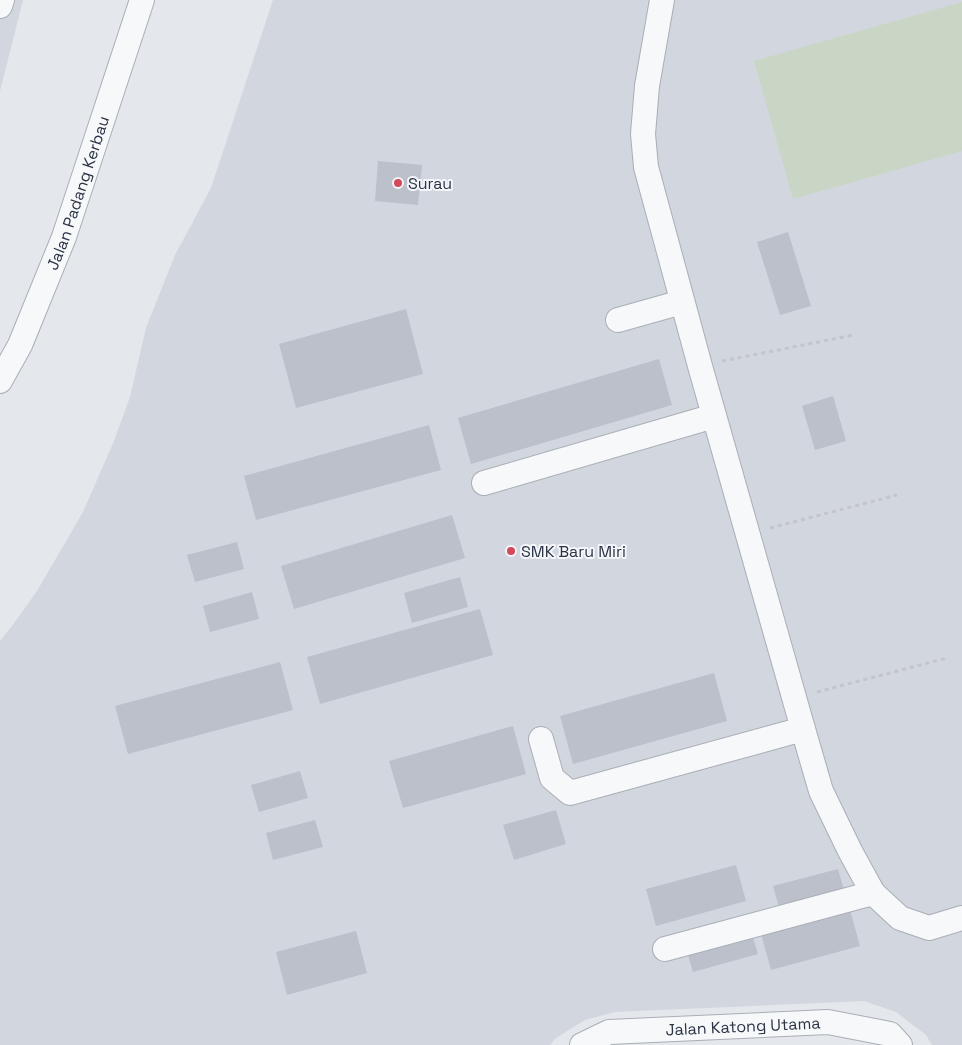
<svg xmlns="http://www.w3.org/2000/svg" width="962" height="1045" viewBox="0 0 962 1045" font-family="'Space Grotesk',sans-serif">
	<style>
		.built { fill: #d2d6de }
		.green { fill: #c9d6c5 }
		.building { fill: #bbc0ca }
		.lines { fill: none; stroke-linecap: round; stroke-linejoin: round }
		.minor-casing { stroke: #a9aeb7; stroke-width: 26 }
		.path { stroke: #c2c5cb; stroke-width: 3; stroke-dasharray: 4 4; stroke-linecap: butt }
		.minor { stroke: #f7f8fa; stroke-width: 24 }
		.poi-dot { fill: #d1495b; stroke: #f4f6f9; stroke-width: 2 }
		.labels { text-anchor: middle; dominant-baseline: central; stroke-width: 4; stroke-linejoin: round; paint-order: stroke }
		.poi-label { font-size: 16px; fill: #2b3445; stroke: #f4f6f9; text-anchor: start }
		.street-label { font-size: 16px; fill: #2b3445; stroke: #f4f6f9 }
	</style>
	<rect width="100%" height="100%" fill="#e4e7ec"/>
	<!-- built -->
	<g class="built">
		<path d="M0,0h23l-23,91z"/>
		<path d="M273,0h689v1045h-30l-6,-10 -30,-23 -32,-11 -249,11 -30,8 -29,18 -6,7h-550v-404l12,-15 25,-35 46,-79 31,-71 16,-44 16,-69 29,-73 36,-67z"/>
	</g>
	<!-- green -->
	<path class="green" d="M962,2v149l-169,48 -39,-138z"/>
	<!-- building -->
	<g class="building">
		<path d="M378,161l44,4 -4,40 -43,-4z"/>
		<path d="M788,232l23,74 -31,9 -23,-73z"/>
		<path d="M406,309l17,65 -127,34 -17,-64z"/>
		<path d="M659,359l13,46 -201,59 -13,-46z"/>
		<path d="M833,396l13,45 -31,9 -13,-44z"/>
		<path d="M429,425l12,45 -185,50 -12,-44z"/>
		<path d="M452,515l13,43 -171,51 -13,-43z"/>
		<path d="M237,542l7,27 -49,13 -8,-27z"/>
		<path d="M460,577l8,30 -56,16 -8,-30z"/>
		<path d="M252,592l7,27 -49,13 -7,-26z"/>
		<path d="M480,609l13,46 -173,49 -13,-47z"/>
		<path d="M280,662l13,48 -165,44 -13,-48z"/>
		<path d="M714,673l13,48 -154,43 -13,-48z"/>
		<path d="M513,726l13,48 -123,34 -14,-47z"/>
		<path d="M300,771l8,27 -49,14 -8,-27z"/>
		<path d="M556,810l10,34 -52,16 -11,-35z"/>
		<path d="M315,820l8,27 -50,13 -7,-27z"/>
		<path d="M736,865l10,36 -90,25 -10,-37z"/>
		<path d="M838,869l6,21 -65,17 -6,-21z"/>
		<path d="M850,910l10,36 -89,24 -10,-36z"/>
		<path d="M356,931l11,42 -80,22 -11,-43z"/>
		<path d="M752,934l6,20 -65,18 -6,-20z"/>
	</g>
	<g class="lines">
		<!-- minor casing -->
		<g class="minor-casing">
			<g id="minor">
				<path d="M0,6l2,-6"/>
				<path d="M618,320l64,-18"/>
				<path id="s1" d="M0,381l20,-36 44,-108 78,-237"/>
				<path d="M484,483l230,-67"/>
				<path d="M803,729l18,62 29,60 23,42 27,25 29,10 33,-10"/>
				<path d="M541,739l11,39 18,15 233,-64 -103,-363 -54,-199 -3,-33 4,-48 15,-86"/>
				<path d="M665,949l208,-56"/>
				<path id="s2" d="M582,1045l27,-13 219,-10 62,12 10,11"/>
			</g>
		</g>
		<!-- path -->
		<g class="path">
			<path d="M722,361l132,-26"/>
			<path d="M770,528l127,-33"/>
			<path d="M817,692l130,-34"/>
		</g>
		<!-- minor -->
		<use href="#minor" class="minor"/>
	</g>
	<!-- markers -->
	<g class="poi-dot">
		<circle cx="398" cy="183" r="5"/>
		<circle cx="511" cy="551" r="5"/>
	</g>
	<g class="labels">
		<!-- poi labels -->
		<g class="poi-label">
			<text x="408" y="183">Surau</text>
			<text x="521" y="551">SMK Baru Miri</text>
		</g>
		<!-- street labels -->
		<g class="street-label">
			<text stroke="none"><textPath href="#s1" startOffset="204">Jalan Padang Kerbau</textPath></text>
			<text stroke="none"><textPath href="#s2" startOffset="164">Jalan Katong Utama</textPath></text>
		</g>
	</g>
</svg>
